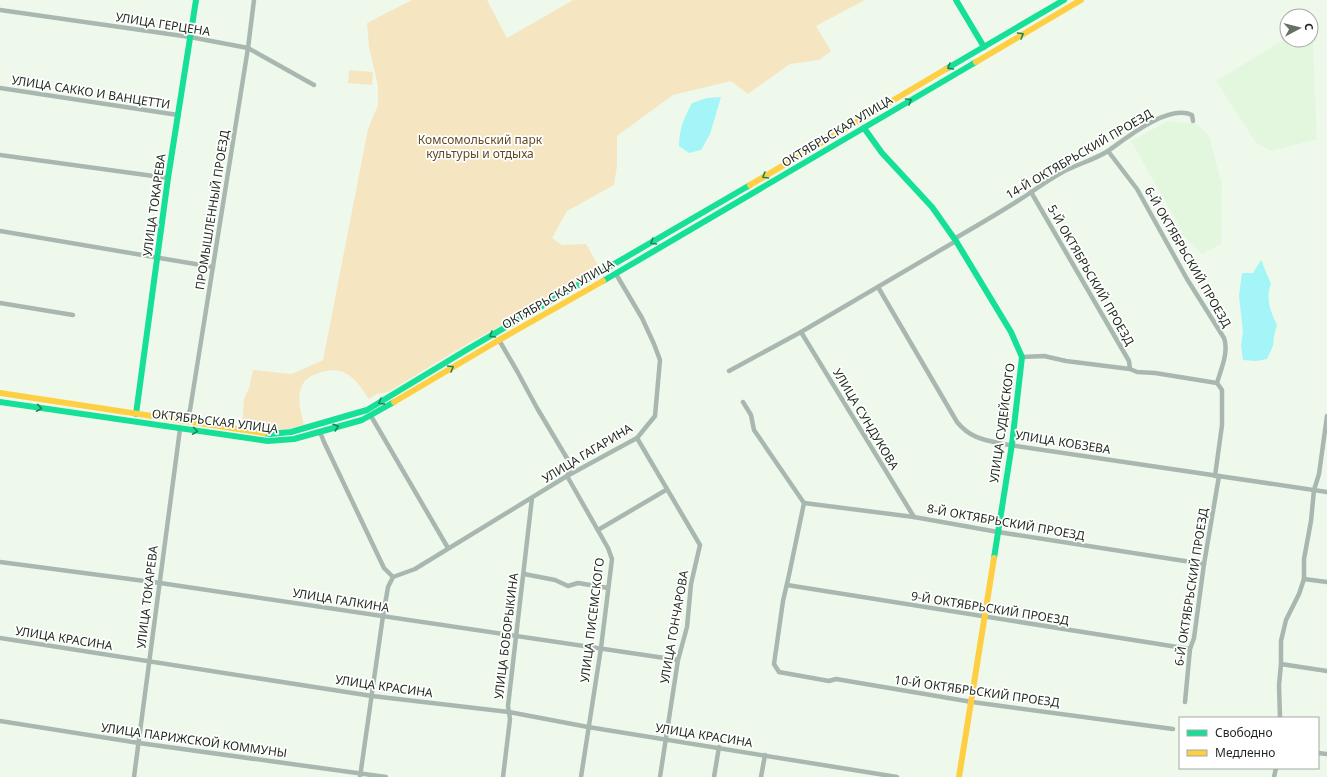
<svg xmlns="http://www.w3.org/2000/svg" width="1327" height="777" viewBox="0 0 1327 777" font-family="'Noto Sans',sans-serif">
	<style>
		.built { fill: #e3f7df }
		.green { fill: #f5e6c1 }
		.water { fill: #a3f5f7 }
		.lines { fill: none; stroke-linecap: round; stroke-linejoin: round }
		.street { stroke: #a8b8b0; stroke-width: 4.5 }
		.fast { stroke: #16e098; stroke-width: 6 }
		.slow { stroke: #ffcf43; stroke-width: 6 }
		.oneway { stroke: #1a845a }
		.labels { text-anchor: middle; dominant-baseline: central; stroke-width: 3.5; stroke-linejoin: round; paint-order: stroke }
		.street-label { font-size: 12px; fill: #1e271d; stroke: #fff }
		.park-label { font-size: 12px; fill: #624b23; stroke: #fff }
	</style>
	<rect width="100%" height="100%" fill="#eef9ec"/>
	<!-- built -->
	<g class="built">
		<path d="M1315,29l2,12 -4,1 4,97 -45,12 -16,-8 -40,-62 64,-39 7,-3 24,1v-10z"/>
		<path d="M1168,121l29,3 12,12 13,49 -1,59 -19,10 -16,-16 -55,-97z"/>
	</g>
	<!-- green -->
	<g class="green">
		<path d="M412,0h75l20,38 66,-38h292l-49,26 15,25 -12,9 -29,4 -42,30 -17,-13 -58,14 -56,41v30l-3,19 -47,26 -15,27 10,7 24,-1 16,28 -135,72 -79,48 -11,2 -8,5c-14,-21 -25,-36 -53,-25 -6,2 -13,7 -15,14 -4,12 0,25 3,37l-26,6 -36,-5 2,-27 5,-11 4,-18 39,4 31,-14 45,-231 10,-24v-19l-9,-39 -2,-24z"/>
		<path d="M349,70l24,2 -1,13 -24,-2z"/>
	</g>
	<!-- water -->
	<g class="water">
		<path d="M721,97l-11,37 -9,16 -12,3 -10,-7c0,-17 5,-28 13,-43l15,-5z"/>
		<path d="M1261,260l10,24c-6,14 0,29 6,41l-3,11 -1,10 -6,13 -11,2 -13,-1 -2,-15 2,-13 -4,-36 3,-23h11z"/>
	</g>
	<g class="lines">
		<!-- street -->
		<g class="street">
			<path d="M0,10l190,27 58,11 66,37"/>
			<path d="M0,88l178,27"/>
			<path d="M1108,151l29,38 50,90 37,59c5,14 -3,31 -7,45l5,7v35l-7,51"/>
			<path d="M0,155l168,23"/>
			<path d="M1031,192l98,169 1,8"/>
			<path d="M0,231l213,36"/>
			<path d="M954,239c26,-15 52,-30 76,-46 10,-7 20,-14 31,-20 14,-8 33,-13 47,-22 18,-13 60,-47 84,-36l1,6"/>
			<path d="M878,287l79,135c13,16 27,18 46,22l324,48"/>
			<path d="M0,303l73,12"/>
			<path d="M801,332l113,185"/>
			<path d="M499,340l18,31 20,37 34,57 -4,11 41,72 4,11 -11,89 -20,129"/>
			<path d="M1022,357l22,-1 22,5 64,8 7,3 18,1 62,10"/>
			<path d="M729,371l72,-39 155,-91"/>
			<path d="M743,402l8,13 3,15 50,73 -15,72 -6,26 -9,63 5,8 50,9 7,-2 136,23 201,27"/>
			<path d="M371,416l77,132"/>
			<path d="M185,421l5,-11 58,-362 6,-48"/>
			<path d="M320,432l4,10 60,126 9,9 -5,10 -5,29 -23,161"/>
			<path d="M637,438l63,107 -9,39 -4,43 -9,33 -18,117"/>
			<path d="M804,503l110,14 84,15 206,32"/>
			<path d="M598,530l68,-40"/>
			<path d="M0,562l160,21 518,77"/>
			<path d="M524,574l31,6 13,6 10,-3 30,5"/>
			<path d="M393,577l22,-8 152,-93 70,-38 18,-22 5,-56 -6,-16 -12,-26 -26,-44"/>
			<path d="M1304,579l23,3"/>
			<path d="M787,585l403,64"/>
			<path d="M0,638l372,58 137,16 79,15 309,50"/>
			<path d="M1281,664l46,7"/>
			<path d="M1185,702l5,-53 4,-11 10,-74 15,-88"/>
			<path d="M1280,718l-1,-33 2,-21v-23l5,-21 13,-26 5,-15v-20l7,-38 3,-31 5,-16 8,-58"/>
			<path d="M0,721l139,22 247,34"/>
			<path d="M1318,753l9,1"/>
			<path d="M134,777l46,-348"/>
			<path d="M503,777l7,-58 -2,-13 24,-208"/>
			<path d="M714,777l5,-30"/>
			<path d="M761,777l4,-22"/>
			<path d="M1274,777l2,-9"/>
		</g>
		<!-- fast -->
		<g class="fast">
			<path d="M956,0l28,47"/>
			<path d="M946,69l118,-69"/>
			<path d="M864,128l18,25 50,54 24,34 55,91 11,25 -10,87 -18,114"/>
			<path d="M603,281l373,-219"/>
			<path d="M0,402l268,39 26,-2 68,-19 32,-18"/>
			<path d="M136,414l32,-236 28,-178"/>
			<path d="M264,433l6,1 21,-2 76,-22 101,-61 282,-164"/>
		</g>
		<!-- slow -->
		<g class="slow">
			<path d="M976,62l105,-62"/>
			<path d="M750,185l196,-116"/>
			<path d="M0,393l264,40"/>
			<path d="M394,402l105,-62 104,-59"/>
			<path d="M959,777l35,-219"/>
		</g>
	</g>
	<!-- one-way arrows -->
	<defs><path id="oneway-chevron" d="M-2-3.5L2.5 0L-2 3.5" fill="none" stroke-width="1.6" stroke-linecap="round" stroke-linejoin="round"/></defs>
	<g class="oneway">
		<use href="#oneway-chevron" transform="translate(1021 35) rotate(-31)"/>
		<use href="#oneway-chevron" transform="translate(950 67) rotate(150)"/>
		<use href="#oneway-chevron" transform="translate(909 101) rotate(-30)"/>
		<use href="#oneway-chevron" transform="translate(765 176) rotate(149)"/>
		<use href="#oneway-chevron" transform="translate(653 242) rotate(149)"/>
		<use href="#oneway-chevron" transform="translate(492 335) rotate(150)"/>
		<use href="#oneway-chevron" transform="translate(451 368) rotate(-30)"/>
		<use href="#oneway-chevron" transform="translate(381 402) rotate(150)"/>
		<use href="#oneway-chevron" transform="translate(39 408) rotate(8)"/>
		<use href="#oneway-chevron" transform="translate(336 427) rotate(-17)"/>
		<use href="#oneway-chevron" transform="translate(195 431) rotate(8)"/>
	</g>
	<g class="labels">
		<!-- street labels -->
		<g class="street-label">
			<text transform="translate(163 24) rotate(9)">УЛИЦА ГЕРЦЕНА</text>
			<text transform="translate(91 92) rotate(9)">УЛИЦА САККО И ВАНЦЕТТИ</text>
			<text transform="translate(837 131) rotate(-31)">ОКТЯБРЬСКАЯ УЛИЦА</text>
			<text transform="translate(1079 154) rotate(-30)">14-Й ОКТЯБРЬСКИЙ ПРОЕЗД</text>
			<text transform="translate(154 205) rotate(-82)">УЛИЦА ТОКАРЕВА</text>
			<text transform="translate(212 210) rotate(-81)">ПРОМЫШЛЕННЫЙ ПРОЕЗД</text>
			<text transform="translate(1188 257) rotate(60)">6-Й ОКТЯБРЬСКИЙ ПРОЕЗД</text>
			<text transform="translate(1091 275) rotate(60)">5-Й ОКТЯБРЬСКИЙ ПРОЕЗД</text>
			<text transform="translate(558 294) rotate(-30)">ОКТЯБРЬСКАЯ УЛИЦА</text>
			<text transform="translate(866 419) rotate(59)">УЛИЦА СУНДУКОВА</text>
			<text transform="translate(215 421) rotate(7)">ОКТЯБРЬСКАЯ УЛИЦА</text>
			<text transform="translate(1002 423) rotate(-82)">УЛИЦА СУДЕЙСКОГО</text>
			<text transform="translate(1063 442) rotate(9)">УЛИЦА КОБЗЕВА</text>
			<text transform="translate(587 453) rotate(-31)">УЛИЦА ГАГАРИНА</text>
			<text transform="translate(1006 522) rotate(10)">8-Й ОКТЯБРЬСКИЙ ПРОЕЗД</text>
			<text transform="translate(1191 587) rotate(-81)">6-Й ОКТЯБРЬСКИЙ ПРОЕЗД</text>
			<text transform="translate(147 597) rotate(-83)">УЛИЦА ТОКАРЕВА</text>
			<text transform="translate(341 600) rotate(9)">УЛИЦА ГАЛКИНА</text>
			<text transform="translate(990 608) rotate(9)">9-Й ОКТЯБРЬСКИЙ ПРОЕЗД</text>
			<text transform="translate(592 620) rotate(-83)">УЛИЦА ПИСЕМСКОГО</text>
			<text transform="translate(674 627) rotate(-80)">УЛИЦА ГОНЧАРОВА</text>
			<text transform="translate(506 636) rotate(-83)">УЛИЦА БОБОРЫКИНА</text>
			<text transform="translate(64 638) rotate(9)">УЛИЦА КРАСИНА</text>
			<text transform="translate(384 686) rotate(8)">УЛИЦА КРАСИНА</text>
			<text transform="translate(977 691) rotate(8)">10-Й ОКТЯБРЬСКИЙ ПРОЕЗД</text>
			<text transform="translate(704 735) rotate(9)">УЛИЦА КРАСИНА</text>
			<text transform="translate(194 740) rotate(8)">УЛИЦА ПАРИЖСКОЙ КОММУНЫ</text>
		</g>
		<!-- park labels -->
		<g class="park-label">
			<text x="480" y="139">Комсомольский парк<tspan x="480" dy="14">культуры и отдыха</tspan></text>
		</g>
	</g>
	<!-- legend -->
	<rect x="1179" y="717" width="140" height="52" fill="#ffffff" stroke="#a5a9a5"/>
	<rect x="1187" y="730" width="20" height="6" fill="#16e098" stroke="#a5a9a5"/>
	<text x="1215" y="737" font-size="12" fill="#1e271d">Свободно</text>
	<rect x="1187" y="750" width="20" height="6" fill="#ffcf43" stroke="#a5a9a5"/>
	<text x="1215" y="757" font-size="12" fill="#1e271d">Медленно</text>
	<!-- north arrow -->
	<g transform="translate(1299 28) rotate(83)"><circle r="19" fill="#ffffff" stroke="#a5a9a5"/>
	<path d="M0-3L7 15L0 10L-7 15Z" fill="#677065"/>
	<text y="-6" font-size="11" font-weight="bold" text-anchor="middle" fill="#1e271d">С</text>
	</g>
</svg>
